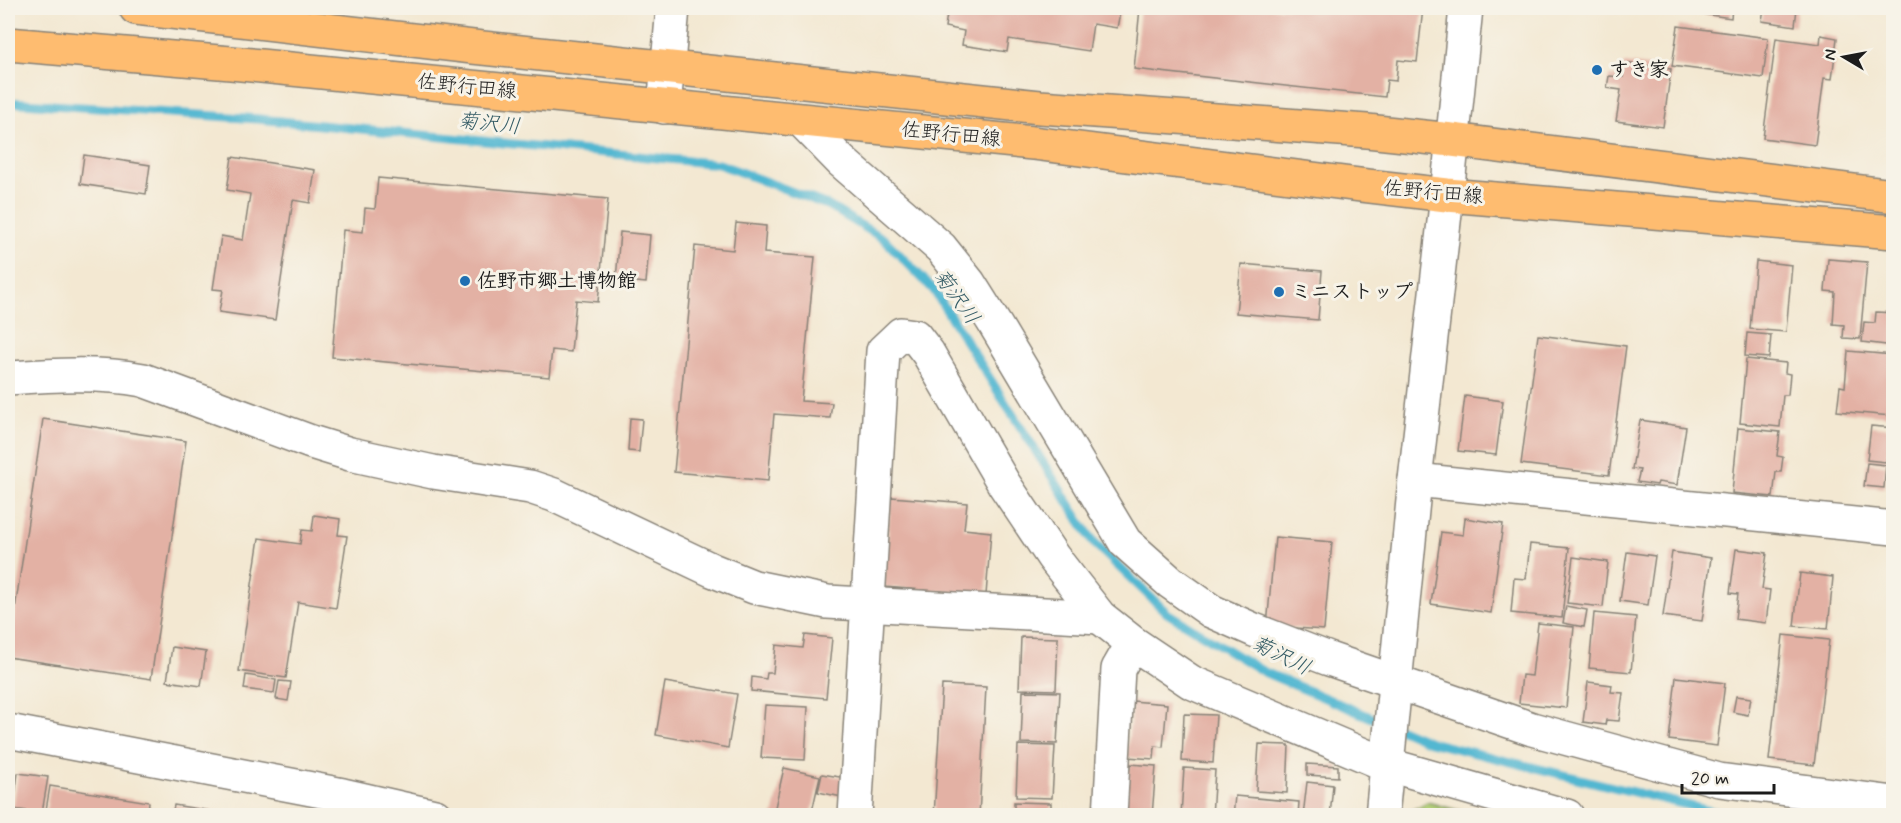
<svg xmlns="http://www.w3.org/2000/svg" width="1901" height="823" viewBox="0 0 1901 823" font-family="Mynerve,'Klee One',sans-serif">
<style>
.green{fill:#b0ce75;stroke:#667548;stroke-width:1.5}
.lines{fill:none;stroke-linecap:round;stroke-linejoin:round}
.stream{stroke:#52b7d1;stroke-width:9}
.building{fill:#e3b1a4}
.minor-casing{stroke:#888277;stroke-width:36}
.tertiary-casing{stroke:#888277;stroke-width:36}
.primary-casing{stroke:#888277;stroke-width:36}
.minor{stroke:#fff;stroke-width:33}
.tertiary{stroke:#fff;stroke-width:33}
.primary{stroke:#febc70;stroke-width:33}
.poi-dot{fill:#1f6fb2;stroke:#f7f3e8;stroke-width:2}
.labels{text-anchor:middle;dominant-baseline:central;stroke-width:6;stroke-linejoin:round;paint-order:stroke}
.poi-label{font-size:20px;font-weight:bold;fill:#1c1c1c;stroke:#f7f3e8;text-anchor:start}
.street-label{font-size:20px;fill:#1c1c1c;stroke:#f7f3e8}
.water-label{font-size:21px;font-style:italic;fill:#325a64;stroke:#f7f3e8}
</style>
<rect width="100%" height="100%" fill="#f7f3e8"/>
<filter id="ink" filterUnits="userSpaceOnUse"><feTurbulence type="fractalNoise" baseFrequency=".0167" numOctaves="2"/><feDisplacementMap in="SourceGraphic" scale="12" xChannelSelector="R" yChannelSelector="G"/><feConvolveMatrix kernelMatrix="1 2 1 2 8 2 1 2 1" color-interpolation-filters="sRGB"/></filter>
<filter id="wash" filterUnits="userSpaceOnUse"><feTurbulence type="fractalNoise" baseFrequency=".008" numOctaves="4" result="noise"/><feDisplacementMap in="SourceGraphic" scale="24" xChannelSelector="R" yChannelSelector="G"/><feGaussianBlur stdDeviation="1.35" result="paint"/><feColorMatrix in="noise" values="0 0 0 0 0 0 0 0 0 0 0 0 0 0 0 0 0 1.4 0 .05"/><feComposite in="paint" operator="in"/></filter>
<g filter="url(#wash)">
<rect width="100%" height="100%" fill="#f3e8d2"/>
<path class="green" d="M1427,802L1476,815H1407V813Z"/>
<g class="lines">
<path class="stream" d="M8,102L259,119L719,164L827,205L884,239L933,289L1094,543L1167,613L1264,672L1384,723
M1397,728L1430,742L1731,816"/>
</g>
<g id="blocks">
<path class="building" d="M948,8H1121L1117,28L1093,24L1089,51L1009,39L1007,52L962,45L964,31L945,27Z
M1140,8H1423L1417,62L1398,60L1396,81L1387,80L1385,97L1134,69Z
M1704,8H1732L1731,18L1703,14Z
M1764,8H1797L1795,26L1762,21Z
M1678,26L1768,38L1763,78L1672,66Z
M1821,35L1837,38L1832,79L1824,78L1815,145L1763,138L1776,38L1820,44Z
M1892,61H1894V90L1887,89Z
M1624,63L1671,69L1663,127L1616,121L1621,90L1607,88L1609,76L1623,77Z
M84,155L150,165L146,194L80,184Z
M232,157L315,170L310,203L293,200L275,320L219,312L223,290L213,289L221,236L243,240L250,194L227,190Z
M378,178L608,199L598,302L576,300L571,352L552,350L549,377L332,357L343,230L363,232L365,208L375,209Z
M736,223L766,226L764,253L815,257L801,401L832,403L830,418L774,414L768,481L674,472L695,246L733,250Z
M620,232L650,235L646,283L616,280Z
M1828,259L1867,262L1860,339L1843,338L1844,325L1833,324L1835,292L1825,291Z
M1756,261L1792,265L1786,332L1750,329Z
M1241,264L1322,271L1318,320L1236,313Z
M1876,312L1894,313V346L1862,342L1864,322L1875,323Z
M1747,333L1771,335L1769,358L1745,356Z
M1538,335L1626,346L1609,475L1521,464Z
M1848,351L1893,355L1891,416L1837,411L1840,386L1845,387Z
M1746,359L1786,363L1785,373L1790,374L1788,395H1783L1780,427L1740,423Z
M1465,396L1503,401L1496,455L1458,451Z
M630,418L642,419L639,452L628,451Z
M43,419L186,441L151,679L8,657Z
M1640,420L1686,427L1677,485L1658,482L1657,485L1637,482L1640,470L1632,469Z
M1871,426L1894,428V451L1888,450L1886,462L1867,460Z
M1738,428L1780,432L1777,456L1783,457L1781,472H1776L1773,497L1732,493Z
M1867,463L1886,465L1884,488L1864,486Z
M891,497L967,503L964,529L991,532L986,595L884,587Z
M314,515L340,519L338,535L347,536L336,608L298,602L286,678L239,671L259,538L300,544L302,530L312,531Z
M1465,518L1503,524L1491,613L1431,604L1441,532L1463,535Z
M1275,537L1332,542L1324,630L1267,626Z
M1530,544L1569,548L1562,618L1511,613L1514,578L1526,579Z
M1736,549L1767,553L1762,589L1770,590L1766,623L1735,619L1738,594L1730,593Z
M1627,552L1655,556L1648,605L1620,601Z
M1672,552L1711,558L1702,621L1663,616Z
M1573,557L1608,562L1603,607L1567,603Z
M1800,573L1833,577L1828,629L1794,626Z
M1566,606L1587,610L1584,627L1563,623Z
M1594,613L1636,617L1631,672L1589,668Z
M1538,623L1574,627L1566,708L1519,703L1522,675L1532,676Z
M805,635L832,638L826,698L751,691L752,677L766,679L767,673H773L776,645L803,648Z
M1783,635L1829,640L1814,765L1769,760Z
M1021,637L1058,638L1056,690L1019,689Z
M172,647L206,652L201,686L167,681Z
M246,675L276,680L274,693L244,689Z
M1676,677L1725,683L1717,746L1669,740Z
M279,681L291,682L288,701L276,699Z
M665,682L737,694L728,748L656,735Z
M1588,682L1612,685L1611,692L1623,693L1619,721L1606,720L1605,725L1583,722Z
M942,685L986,687L979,816H934Z
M1023,691L1060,692L1057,744L1021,743Z
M1736,696L1751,698L1748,715L1733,712Z
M1132,701L1167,704L1163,747L1155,746L1154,759L1127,757Z
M765,705L808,707L805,760L761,758Z
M1184,714L1216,715L1213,763L1182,761Z
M1259,744L1289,745L1287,793L1256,791Z
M1018,745L1055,746L1052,798L1016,797Z
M1130,764L1156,766L1152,816L1125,815Z
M1307,764L1338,766V777L1307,775Z
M784,768L820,776L811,816H773Z
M1184,768L1215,770L1212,816L1181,815Z
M18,773L48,777L42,813L13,809Z
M822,774L846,778L842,797L818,792Z
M1307,782L1333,785L1330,816H1303Z
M50,786L149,802L147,816H45Z
M1235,796L1299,802L1298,816H1233Z
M1014,802L1051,803V816H1014Z
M174,805L229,814V816H172Z"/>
</g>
</g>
<g filter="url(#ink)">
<use href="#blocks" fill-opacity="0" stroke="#888277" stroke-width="1.5"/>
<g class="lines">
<defs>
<path id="minor" d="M664,107L673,8
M802,121L841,161L941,248L969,283L996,326L1125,542L1170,582L1211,611L1254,630L1329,659L1532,729L1719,780L1894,803
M1415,480L1894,528
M8,731L343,795L435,816
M855,816L883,351L901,334L915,336L928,353L1004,484L1053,557L1100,617L1133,643L1191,682L1385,764L1567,816
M1110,816L1118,669L1133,643"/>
<path id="tertiary" d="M8,378C53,375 99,372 143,380L311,442L350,454L433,472L530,487L554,495L712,570L754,587L827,602L1100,617
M1382,816L1415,480L1447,195L1466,8"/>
<path id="primary" d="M136,8L473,47L1040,107L1367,131L1452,140L1894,196
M8,44L231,63L1033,143L1360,185L1447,195L1894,232"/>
</defs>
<use href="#minor" class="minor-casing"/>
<use href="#tertiary" class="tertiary-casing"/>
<use href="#primary" class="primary-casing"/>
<use href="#minor" class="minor"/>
<use href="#tertiary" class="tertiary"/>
<use href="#primary" class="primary"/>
</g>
</g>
<g class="poi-dot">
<circle cx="1597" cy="70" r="6"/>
<circle cx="465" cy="281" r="6"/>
<circle cx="1279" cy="292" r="6"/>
</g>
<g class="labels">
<g class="poi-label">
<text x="1609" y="70">すき家</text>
<text x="477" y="281">佐野市郷土博物館</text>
<text x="1291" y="292">ミニストップ</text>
</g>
<g class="street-label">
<text transform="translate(467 87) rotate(6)">佐野行田線</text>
<text transform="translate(951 135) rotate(6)">佐野行田線</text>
<text transform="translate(1433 193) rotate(5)">佐野行田線</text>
</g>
<g class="water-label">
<text transform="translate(489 124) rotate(6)">菊沢川</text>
<text transform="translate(956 297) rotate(54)">菊沢川</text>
<text transform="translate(1281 656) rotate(26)">菊沢川</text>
</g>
</g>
<rect width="1901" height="823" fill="none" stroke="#f7f3e8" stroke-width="30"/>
<g transform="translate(1844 57) rotate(280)" stroke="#f7f3e8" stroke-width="4.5" paint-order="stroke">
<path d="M0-4.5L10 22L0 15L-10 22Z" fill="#1c1c1c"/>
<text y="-9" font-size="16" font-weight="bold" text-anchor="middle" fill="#1c1c1c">N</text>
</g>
<path d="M1682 784v9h92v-9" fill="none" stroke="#1c1c1c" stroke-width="3"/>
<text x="1691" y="784" font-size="18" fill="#1c1c1c" stroke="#f7f3e8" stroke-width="4.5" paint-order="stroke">20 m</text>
</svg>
